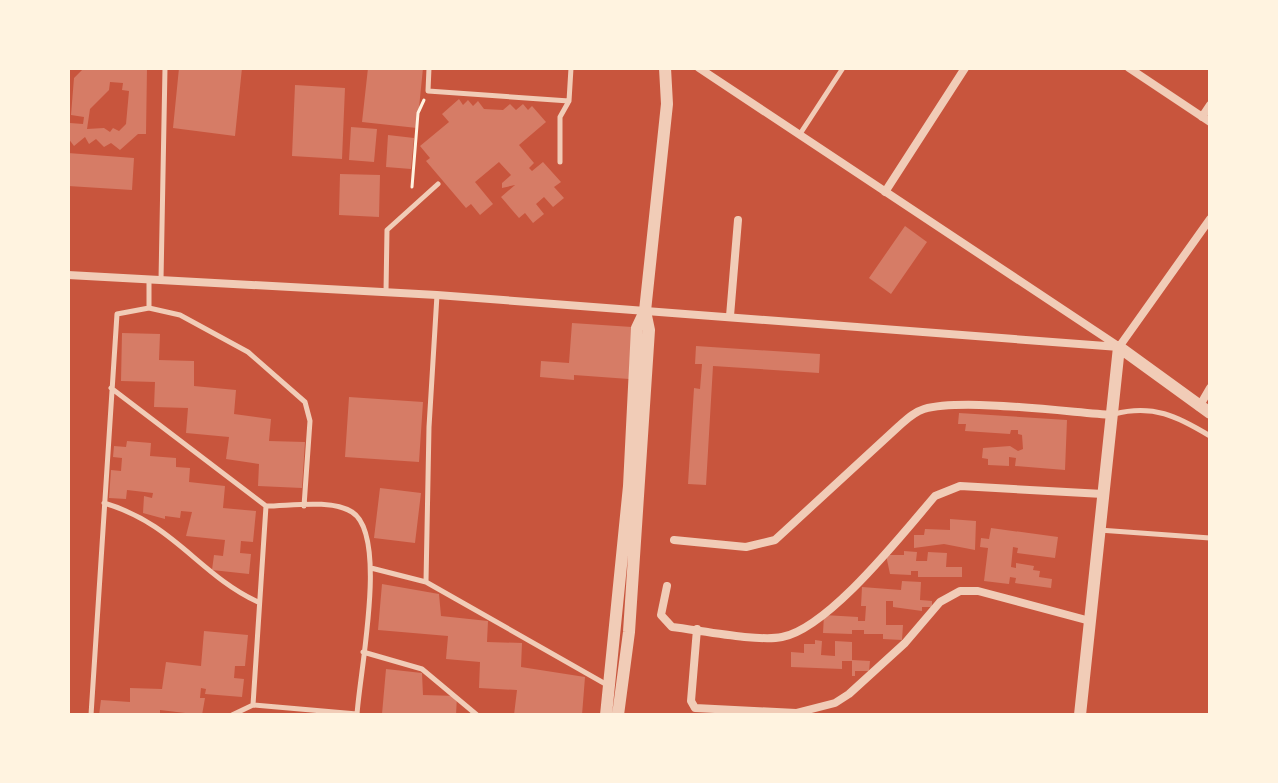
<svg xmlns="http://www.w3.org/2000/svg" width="1278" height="783" viewBox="0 0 1278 783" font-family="Manrope,sans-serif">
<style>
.building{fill:#d67c66;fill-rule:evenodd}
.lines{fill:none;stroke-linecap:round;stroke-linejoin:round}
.path{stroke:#fff3e0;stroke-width:3}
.service{stroke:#f1ccb7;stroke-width:5}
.minor{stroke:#f1ccb7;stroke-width:8}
.tertiary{stroke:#f1ccb7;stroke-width:12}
</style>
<rect width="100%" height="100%" fill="#c8553d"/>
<path class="building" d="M84,68H147L146,134H138L120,150L111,143L104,147L96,139L89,144L85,137L74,146L68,138L70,123L83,124L84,117L71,115L74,78ZM110,82L123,83L122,90L129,91L126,124L119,131L113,128L110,132L104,128L87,129L90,109L109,90Z
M179,68H242L235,136L173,128Z
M368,68H423L417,128L362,122Z
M295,85L345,88L342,159L292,156Z
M459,99L463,105L468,100L473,106L478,101L484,109L503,110L510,104L516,110L523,104L528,110L532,106L546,122L519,145L534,163L529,168L532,171L543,162L561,182L554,187L564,198L553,207L544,197L536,204L544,214L533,223L525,213L519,218L501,197L515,185L502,188V183L511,175L499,162L475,182L493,204L480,215L471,204L466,208L426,161L430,158L420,146L449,122L442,114Z
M351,127L377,129L374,162L349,160Z
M388,135L414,138L411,169L386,167Z
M68,153L134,158L132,190L68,186Z
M340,174L380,175L379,217L339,215Z
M905,226L927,242L891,294L869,278Z
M572,323L632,327L629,379L574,375V380L540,377L541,361L569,363Z
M122,333L160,334L159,360L194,361V386L236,390L234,414L271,419L269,441L305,442L302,488L258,486L259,464L226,459L229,437L186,433L188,408L154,407L155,382L121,381Z
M696,346L820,354L819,373L713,366L706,485L688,484L694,388L700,389L702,364H695Z
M349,397L423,402L419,462L345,457Z
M959,413L1067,420L1065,470L1015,466L1016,458L1009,457V466L988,465V459L982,458L983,448L1010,446L1018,451L1023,449L1022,435L1018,434V430H1011L1010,434L965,431L966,424H958Z
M127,441L151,443L150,456L176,458V467L190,468L189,482L225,486L223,508L256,511L253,542L241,541L240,553L251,554L249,574L212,570L214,555L223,556L225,540L186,536L192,512L181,511L180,518L165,516V519L143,513L144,496L152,498L153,493L127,490L126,499L109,498L111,470L121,471L122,458L113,457L114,446L126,447Z
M380,488L421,493L415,543L374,538Z
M950,519L976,521L975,550L944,544L914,548V535H924L925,529L950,530Z
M991,528L1058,537L1055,558L1017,553L1018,548L1013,547L1011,567L1016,568V563L1034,566L1033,570L1040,571L1039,577L1052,579L1051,588L1015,583L1016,578L1010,577L1009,584L984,581L988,548L980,547L981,538L989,539Z
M904,551L917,552L916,561H927L928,552L947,553L946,567H962V577H918V571H911V575L890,574L886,555H904Z
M902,581L921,582L920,600L932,601V607H922V611L893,607V601H886V625H903L902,640L883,639V634H864V630H852V634L823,633L824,615L858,617V621H865L866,606H861L862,587L901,590Z
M382,584L439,594L441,616L488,621L487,642L522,643L521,667L585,677L582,715H514L517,690L479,688L480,662L446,659L448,636L378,630Z
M204,631L248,635L245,666H235L234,678L244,679L242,697L205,694L206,689L201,688L200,698H205L202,715L160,710V715H99L101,700L130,702V688L162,689L166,662L201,666Z
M815,640L822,641L821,655L835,656V641L852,642V661H842V669L791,667V652L804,653V644H815Z
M852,660L870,661L869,671H855V676H852Z
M386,669L422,673L423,695L457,696L456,715L382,714Z"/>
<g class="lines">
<path class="path" d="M412,187L418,113L424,100"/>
<path class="service" d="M429,68L428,91L569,101
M800,134L843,68
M560,162V117L569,101L571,68
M161,280L165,68
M149,281V308L180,315L248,352L305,402L310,421L304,506
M386,292L387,230L438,184
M111,388L266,506
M1114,414C1153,404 1177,416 1210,436
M104,503C175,524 198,574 258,602
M1099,530L1210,538
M371,568L426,582L429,427L437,295
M426,582L609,686
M363,652L422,669L477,715
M357,714L253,705L266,506C290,506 331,499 352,512C389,535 359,675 357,715
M91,715L117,314L149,308
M232,715L253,705"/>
<path class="minor" d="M699,68L1118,346
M1129,68L1210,122
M1202,117L1210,105
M885,192L965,68
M68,275L437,295L1119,347L1210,219
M730,316L738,220
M1199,407L1210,388
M674,540L746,547L775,540L899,426C907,419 914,412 924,409C963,398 1067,412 1112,415
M667,586L661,615L672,627C699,630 758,642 782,637C829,628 903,533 935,496L960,486L1103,494
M697,629L691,701L695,708L796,713L835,703L849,694L905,643L940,602L960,591H978L1090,621"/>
<path class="tertiary" d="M1119,347L1210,413
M606,715L629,486L637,328L645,311
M618,715L629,632L649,330L645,311L667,104L665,68
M1080,715L1119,347"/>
</g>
<rect width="1278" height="783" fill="none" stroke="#fff3e0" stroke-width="140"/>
</svg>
